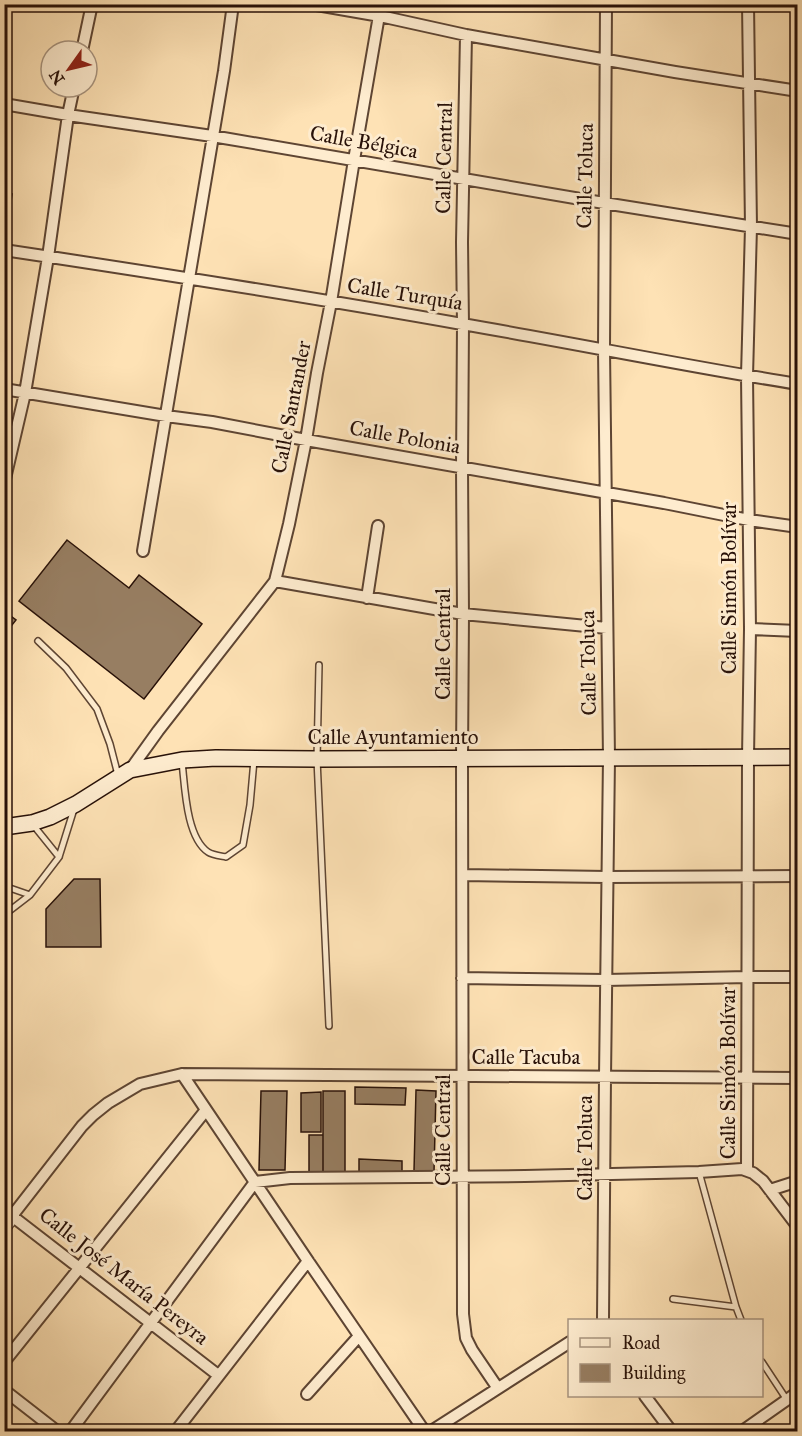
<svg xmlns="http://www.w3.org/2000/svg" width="802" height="1436" viewBox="0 0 802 1436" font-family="'IM FELL Great Primer',serif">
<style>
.building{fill:#977e62;stroke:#281108;stroke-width:1.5}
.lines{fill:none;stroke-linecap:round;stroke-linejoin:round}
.service-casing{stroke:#5e4533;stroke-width:8}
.minor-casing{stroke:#5e4533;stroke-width:14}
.tertiary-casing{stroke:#5e4533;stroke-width:16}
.secondary-casing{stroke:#281108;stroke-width:18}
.service{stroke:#feeccf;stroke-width:5}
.minor{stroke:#feeccf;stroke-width:10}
.tertiary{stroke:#feeccf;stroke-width:14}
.secondary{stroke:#feeccf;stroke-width:15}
.labels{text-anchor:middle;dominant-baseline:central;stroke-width:6;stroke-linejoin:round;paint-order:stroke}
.street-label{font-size:21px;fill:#281108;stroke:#feeccf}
</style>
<rect width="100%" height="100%" fill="#fee2b5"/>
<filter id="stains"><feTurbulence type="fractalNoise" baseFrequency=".00333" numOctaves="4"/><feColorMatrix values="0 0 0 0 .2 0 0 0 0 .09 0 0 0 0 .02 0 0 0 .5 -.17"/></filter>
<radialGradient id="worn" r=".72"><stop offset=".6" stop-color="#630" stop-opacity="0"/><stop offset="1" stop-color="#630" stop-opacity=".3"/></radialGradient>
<path class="building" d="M4,193L12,194L9,216L4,215Z
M67,540L129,588L139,575L202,624L144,699L19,601Z
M4,611L16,620L4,635Z
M74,879H100L101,947H46V909Z
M355,1087L406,1088L405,1105L355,1104Z
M416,1090L436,1091L434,1172L414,1171Z
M261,1091H287L285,1170H259Z
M323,1091H345V1172H323Z
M321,1092V1132H301V1093Z
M309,1135H323V1172H309Z
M359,1159L402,1161V1173L359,1172Z"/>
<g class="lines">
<defs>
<path id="service" d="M38,641L66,668L97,709L110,744L118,775
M319,665L317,759L329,1026
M182,762C185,787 186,837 208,852C212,855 221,856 226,857L243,845L250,805L254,760
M34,826L59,857
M4,886L30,895
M4,915L30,895L59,857L74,809
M699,1172L736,1307L741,1320
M673,1299L736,1307
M762,1362L787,1400"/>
<path id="minor" d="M311,4L380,16L466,35L675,72L798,91
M466,35L462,242L463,324L462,467L463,614L462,758L463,1314L466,1338L472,1350L497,1387
M82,51L92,4
M4,104L68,115L212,136L604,203L798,234
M4,250C157,273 310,297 462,324C574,343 685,366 798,384
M4,389L166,416L212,422L306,440L664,503L749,520L798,527
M4,483L25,393L48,257L68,115L74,87
M143,551L224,71L233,4
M275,581L463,614L607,628
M367,598L378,526
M750,629L798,631
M130,770L158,731L275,581L289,524L306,440L317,373L331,302L354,160L381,4
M463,875L607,877L798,876
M462,978L606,980L748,977H798
M182,1074L308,1261L425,1432
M747,1170L748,757L750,629L747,376L751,227L748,4
M770,1190L798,1181
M603,1320L605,1077L609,758L604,350L606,4
M4,1362L206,1110
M218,1375L12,1216L82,1126L93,1115L108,1103L140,1084L182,1074L798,1078
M4,1390L58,1432
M307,1394L359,1336
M645,1396L672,1432
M70,1432L255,1182L290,1178L525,1176L699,1172L742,1169L753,1173L763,1181L798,1227
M175,1432L308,1261
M430,1432L570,1342
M741,1432L798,1392"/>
<path id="tertiary" d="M4,1210L12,1216L4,1227"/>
<path id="secondary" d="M4,827L32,823L50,817L76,804L130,770L182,760L216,758L317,759L798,757"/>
</defs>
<use href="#service" class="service-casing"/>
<use href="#minor" class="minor-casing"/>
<use href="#tertiary" class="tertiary-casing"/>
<use href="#secondary" class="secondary-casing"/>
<use href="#service" class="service"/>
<use href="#minor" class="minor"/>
<use href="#tertiary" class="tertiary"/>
<use href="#secondary" class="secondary"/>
</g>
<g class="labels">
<g class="street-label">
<text transform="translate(364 142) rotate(10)">Calle Bélgica</text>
<text transform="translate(444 158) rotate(-89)">Calle Central</text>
<text transform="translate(585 176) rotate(-89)">Calle Toluca</text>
<text transform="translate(405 294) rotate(9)">Calle Turquía</text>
<text transform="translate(291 407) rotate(-79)">Calle Santander</text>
<text transform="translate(405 437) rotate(10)">Calle Polonia</text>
<text transform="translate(729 588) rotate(-90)">Calle Simón Bolívar</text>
<text transform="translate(443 644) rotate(-90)">Calle Central</text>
<text transform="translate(588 663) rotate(-91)">Calle Toluca</text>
<text x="393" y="737">Calle Ayuntamiento</text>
<text x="526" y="1057">Calle Tacuba</text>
<text transform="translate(728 1073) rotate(-90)">Calle Simón Bolívar</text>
<text transform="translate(443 1130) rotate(-90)">Calle Central</text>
<text transform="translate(585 1148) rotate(-90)">Calle Toluca</text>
<text transform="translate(124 1276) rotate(38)">Calle José María Pereyra</text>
</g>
</g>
<rect width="802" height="1436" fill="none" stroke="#fee2b5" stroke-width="24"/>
<rect x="6" y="6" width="790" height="1424" fill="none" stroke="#281108" stroke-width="3"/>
<rect x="12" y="12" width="778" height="1412" fill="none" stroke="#281108" stroke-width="1.5"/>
<rect x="568" y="1319" width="195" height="78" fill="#feeccf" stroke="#a8947f" stroke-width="1.5"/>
<rect x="580" y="1338" width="30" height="9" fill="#feeccf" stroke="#a8947f" stroke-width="1.5"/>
<text x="622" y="1349" font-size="18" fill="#281108">Road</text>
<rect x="580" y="1364" width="30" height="18" fill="#977e62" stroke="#a8947f" stroke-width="1.5"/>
<text x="622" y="1379" font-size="18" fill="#281108">Building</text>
<g transform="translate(69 69) rotate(236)"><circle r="28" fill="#feeccf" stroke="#a8947f" stroke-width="1.5"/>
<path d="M0-4.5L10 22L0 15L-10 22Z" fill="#8f2418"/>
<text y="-9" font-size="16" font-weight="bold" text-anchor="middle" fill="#281108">N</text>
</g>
<rect width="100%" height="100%" filter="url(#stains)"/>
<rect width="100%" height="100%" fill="url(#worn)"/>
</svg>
